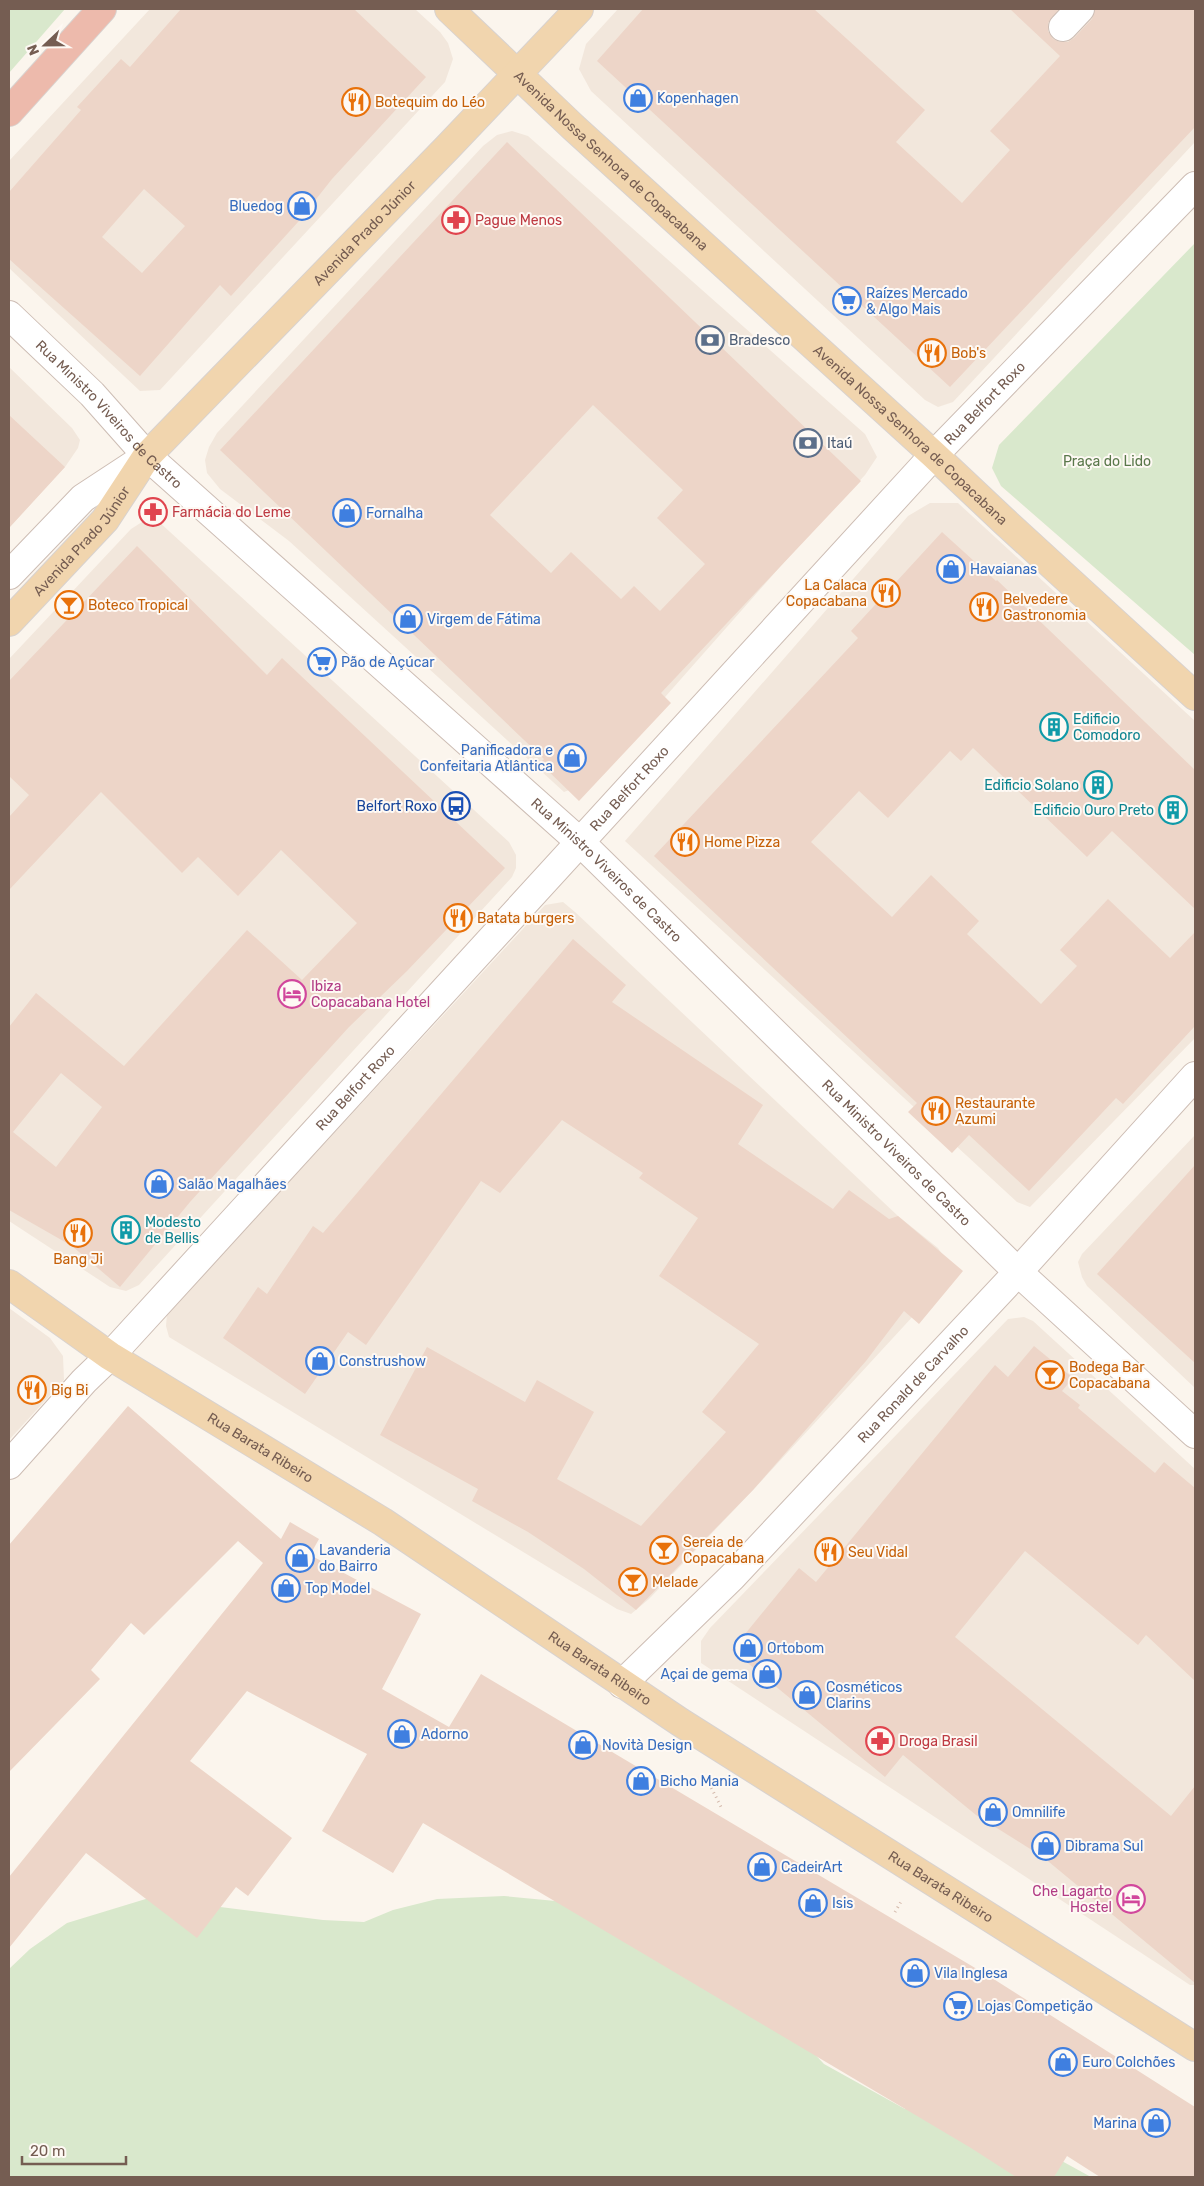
<svg xmlns="http://www.w3.org/2000/svg" width="1204" height="2186" viewBox="0 0 1204 2186" font-family="Rubik,sans-serif">
<style>
.residential{fill:#f2e7dc}
.green{fill:#d9e8cc}
.building{fill:#edd5c8;fill-rule:evenodd}
.lines{fill:none;stroke-linecap:round;stroke-linejoin:round}
.minor-casing{stroke:#cdbdb4;stroke-width:30}
.major-casing{stroke:#d8d2cf;stroke-width:30}
.highway-casing{stroke:#d8d2cf;stroke-width:30}
.path{stroke:#d3b8aa;stroke-width:3;stroke-dasharray:1 4;stroke-linecap:butt}
.minor{stroke:#fff;stroke-width:28}
.major{stroke:#f1d5ae;stroke-width:28}
.highway{stroke:#edbaac;stroke-width:28}
.labels{text-anchor:middle;dominant-baseline:central;stroke-width:4;stroke-linejoin:round;paint-order:stroke}
.shop-label{font-size:14px;fill:#366cbe;stroke:#fef9f4;text-anchor:start}
.food-label{font-size:14px;fill:#c56008;stroke:#fef9f4;text-anchor:start}
.street-label{font-size:14px;fill:#755d52;stroke:#fef9f4}
.health-label{font-size:14px;fill:#be3a42;stroke:#fef9f4;text-anchor:start}
.service-label{font-size:14px;fill:#4e5e75;stroke:#fef9f4;text-anchor:start}
.park-label{font-size:14px;fill:#5a784b;stroke:#fef9f4}
.culture-label{font-size:14px;fill:#0d838f;stroke:#fef9f4;text-anchor:start}
.transit-label{font-size:14px;fill:#164399;stroke:#fef9f4;text-anchor:end}
.hotel-label{font-size:14px;fill:#b23c85;stroke:#fef9f4;text-anchor:start}
</style>
<rect width="100%" height="100%" fill="#fbf5ed"/>
<path class="residential" d="M150,9H415L440,32L448,43L453,59L445,82L160,390L140,391L9,268V161Z
M618,9H1195V142L953,402L938,407L925,400L591,91L579,69L586,44Z
M512,131L528,136L865,434L877,457L865,475L794,551L590,782L564,792L289,541L220,489L207,473L205,460L209,447L217,433L483,146L497,135Z
M9,367L72,428L80,440L78,448L65,467L9,528Z
M930,503H958L1195,721V1038L1030,1207L1017,1202L625,841L908,516Z
M158,521L509,842L516,855V868L512,877L139,1285L126,1291L110,1287L9,1221V659L131,529L142,522Z
M563,902L575,912L898,1216L938,1248L948,1263L950,1276L754,1489L649,1599L631,1614L617,1609L169,1337L166,1326L167,1314L545,905Z
M1195,1135V1388L1087,1286L1082,1277L1078,1262L1082,1254Z
M9,1308L50,1338L63,1356L64,1380L9,1440Z
M1024,1317L1033,1321L1195,1469V1985H1190L701,1663V1641L710,1628L1008,1319Z"/>
<path class="green" d="M9,9H65L9,73Z
M1195,243V655L1001,486L992,468L999,445Z
M504,1896L566,1902L809,2048L824,2064L905,2109L915,2094L1033,2177H9V1969L30,1949L67,1923L149,1898L323,1920L364,1922L393,1910L437,1899Z
M1060,2160L1091,2177H1049Z"/>
<path class="building" d="M181,9H354L426,77L332,179L298,222L231,296L220,285L140,376L9,259V192L81,110L77,107L121,59L130,67ZM144,189L185,226L142,273L102,237Z
M643,9H814L925,110L896,142L962,203L1010,150L990,131L1060,56L1010,9H1059L1048,23V31L1053,39L1060,42H1068L1074,38L1092,19L1095,9H1195V127L950,387L597,61Z
M507,142L861,481L661,693L671,703L579,801L540,763L544,759L220,450ZM593,405L683,490L657,518L705,564L660,611L634,586L621,599L571,552L551,573L490,515Z
M9,415L65,467L9,528Z
M942,532L996,581L997,580L1195,770V909L1112,831L1087,857L973,748L961,761L950,751L888,818L859,791L811,842L892,917L931,875L979,921L967,934L1041,1004L1077,966L1060,950L1108,899L1170,958L1195,932V1026L1123,1104L1116,1098L1029,1191L969,1135L952,1153L908,1112L917,1103L654,856L858,638L851,631Z
M137,546L267,675L282,658L505,868L407,971L349,1027L190,1202L120,1287L72,1246L9,1210V1027L36,993L124,1066L247,930L302,980L357,923L281,850L238,896L198,857L182,873L101,792L9,890V817L29,795L9,776V681ZM61,1073L102,1107L56,1167L13,1132Z
M573,939L626,985L612,1002L763,1105L738,1144L833,1209L849,1190L889,1219L898,1216L963,1271L919,1324L904,1311L866,1361L753,1490L636,1610L584,1569L528,1532L472,1501L478,1489L380,1435L427,1347L525,1402L537,1380L594,1412L557,1479L641,1526L726,1432L702,1412L759,1344L659,1276L698,1218L639,1178L643,1173L562,1120L500,1193L481,1181L366,1345L348,1332L305,1394L223,1338L258,1287L267,1294L313,1226L323,1233Z
M1195,1165V1363L1097,1274Z
M1034,1346L1073,1378L1062,1391L1080,1405L1078,1408L1155,1473L1164,1462L1195,1488V1681L1146,1635L1138,1645L1025,1551L955,1637L1171,1816L1195,1786V1983L1043,1857L976,1815L903,1755L885,1777L732,1650L799,1568L816,1582L995,1365L1008,1377Z
M128,1406L281,1539L290,1522L319,1539L310,1555L421,1614L382,1689L449,1727L481,1674L992,1978L1195,2107V2177H1100L1067,2156L1054,2177H1016L971,2148L423,1823L393,1873L322,1831L367,1754L247,1691L190,1761L292,1838L248,1896L236,1887L197,1938L86,1853L9,1948V1877L263,1563L238,1541L144,1635L131,1623L91,1670L100,1679L9,1772V1545Z"/>
<g class="lines">
<defs>
<g id="minor">
<path d="M1063,27L1080,9"/>
<path id="s1" d="M9,315L92,394L147,456L580,842L1018,1272L1195,1434"/>
<path d="M9,575L83,498L147,456"/>
<path id="s2" d="M9,1465L84,1381L110,1356L934,455L1195,186"/>
<path id="s3" d="M622,1684L732,1577L1018,1272L1195,1076"/>
</g>
<g id="major">
<path id="s4" d="M449,9L573,127L934,455L1004,521L1195,696"/>
<path id="s5" d="M9,622L105,520L147,456L447,148L579,9"/>
<path id="s6" d="M9,1284L110,1356L383,1522L680,1722L1195,2047"/>
</g>
<path id="highway" d="M9,112L102,9"/>
</defs>
<use href="#minor" class="minor-casing"/>
<use href="#major" class="major-casing"/>
<use href="#highway" class="highway-casing"/>
<path class="path" d="M710,1778L711,1787L721,1807
M895,1912L902,1900"/>
<use href="#minor" class="minor"/>
<use href="#major" class="major"/>
<use href="#highway" class="highway"/>
</g>
<defs>
<symbol id="shop-ring" viewBox="-11 -11 22 22"><circle r="9.5" fill="#fef9f4" stroke="#3f7fe0" stroke-width="1.5"/><path d="M-5-2.5h2.3a2.7 3.5 0 0 1 5.4 0H5L5.5 6h-11ZM-1.5-2.5h3a1.5 2.3 0 0 0-3 0Z" fill="#3f7fe0"/></symbol>
<symbol id="restaurant-ring" viewBox="-11 -11 22 22"><circle r="9.5" fill="#fef9f4" stroke="#e8710a" stroke-width="1.5"/><path d="M-5-6h1v4h1v-4h1v4h1v-4h1v5L-1.5 .5V6h-2V.5L-5-1ZM5-6V6H3V1.5H1.5Q1.5-4 5-6Z" fill="#e8710a"/></symbol>
<symbol id="pharmacy-ring" viewBox="-11 -11 22 22"><circle r="9.5" fill="#fef9f4" stroke="#e0444e" stroke-width="1.5"/><path d="M-2-6h4v4h4v4h-4v4h-4v-4h-4v-4h4Z" fill="#e0444e"/></symbol>
<symbol id="supermarket-ring" viewBox="-11 -11 22 22"><circle r="9.5" fill="#fef9f4" stroke="#3f7fe0" stroke-width="1.5"/><path d="M-6-5.5h2.5l.6 2H6L4.5 2H-2.5L-4.4-4H-6ZM-1.5 3.2a1.3 1.3 0 1 0 .1 0ZM3 3.2a1.3 1.3 0 1 0 .1 0Z" fill="#3f7fe0"/></symbol>
<symbol id="bank-ring" viewBox="-11 -11 22 22"><circle r="9.5" fill="#fef9f4" stroke="#5c6f8a" stroke-width="1.5"/><path d="M-6-4H6V4H-6ZM0-2.3a2.3 2.3 0 1 0 0 4.6a2.3 2.3 0 1 0 0-4.6Z" fill="#5c6f8a"/></symbol>
<symbol id="bar-ring" viewBox="-11 -11 22 22"><circle r="9.5" fill="#fef9f4" stroke="#e8710a" stroke-width="1.5"/><path d="M-6-5H6L.8 .8V4.5H3.5V6h-7V4.5H-.8V.8Z" fill="#e8710a"/></symbol>
<symbol id="building-ring" viewBox="-11 -11 22 22"><circle r="9.5" fill="#fef9f4" stroke="#0f9aa8" stroke-width="1.5"/><path d="M-4-6H4V6H1V3H-1V6H-4ZM-2.5-4.3h1.7v1.8h-1.7ZM.8-4.3h1.7v1.8H.8ZM-2.5-1h1.7V.8h-1.7ZM.8-1h1.7V.8H.8Z" fill="#0f9aa8"/></symbol>
<symbol id="bus-ring" viewBox="-11 -11 22 22"><circle r="9.5" fill="#fef9f4" stroke="#1a4fb4" stroke-width="1.5"/><path d="M-5-6H5V4H4V6H2V4H-2V6H-4V4H-5ZM-3.5-4V0h7V-4ZM-3.5 1.2v1.5H-2V1.2ZM2 1.2v1.5H3.5V1.2Z" fill="#1a4fb4"/></symbol>
<symbol id="hotel-ring" viewBox="-11 -11 22 22"><circle r="9.5" fill="#fef9f4" stroke="#d1479c" stroke-width="1.5"/><path d="M-6-4.5h1.5V1H6V5H4.5V3h-9V5H-6ZM-4 0a1.8 1.8 0 1 1 3.6 0ZM.5 0V-2.5h3Q6-2.5 6 0Z" fill="#d1479c"/></symbol>
</defs>
<g fill-rule="evenodd">
<use href="#shop-ring" x="622" y="82" width="32" height="32"/>
<use href="#restaurant-ring" x="340" y="86" width="32" height="32"/>
<use href="#shop-ring" x="286" y="190" width="32" height="32"/>
<use href="#pharmacy-ring" x="440" y="204" width="32" height="32"/>
<use href="#supermarket-ring" x="831" y="285" width="32" height="32"/>
<use href="#bank-ring" x="694" y="324" width="32" height="32"/>
<use href="#restaurant-ring" x="916" y="337" width="32" height="32"/>
<use href="#bank-ring" x="792" y="427" width="32" height="32"/>
<use href="#pharmacy-ring" x="137" y="496" width="32" height="32"/>
<use href="#shop-ring" x="331" y="497" width="32" height="32"/>
<use href="#shop-ring" x="935" y="553" width="32" height="32"/>
<use href="#restaurant-ring" x="870" y="577" width="32" height="32"/>
<use href="#bar-ring" x="53" y="589" width="32" height="32"/>
<use href="#restaurant-ring" x="968" y="591" width="32" height="32"/>
<use href="#shop-ring" x="392" y="603" width="32" height="32"/>
<use href="#supermarket-ring" x="306" y="646" width="32" height="32"/>
<use href="#building-ring" x="1038" y="711" width="32" height="32"/>
<use href="#shop-ring" x="556" y="742" width="32" height="32"/>
<use href="#building-ring" x="1082" y="769" width="32" height="32"/>
<use href="#bus-ring" x="440" y="790" width="32" height="32"/>
<use href="#building-ring" x="1157" y="794" width="32" height="32"/>
<use href="#restaurant-ring" x="669" y="826" width="32" height="32"/>
<use href="#restaurant-ring" x="442" y="902" width="32" height="32"/>
<use href="#hotel-ring" x="276" y="978" width="32" height="32"/>
<use href="#restaurant-ring" x="920" y="1095" width="32" height="32"/>
<use href="#shop-ring" x="143" y="1168" width="32" height="32"/>
<use href="#building-ring" x="110" y="1214" width="32" height="32"/>
<use href="#restaurant-ring" x="62" y="1217" width="32" height="32"/>
<use href="#shop-ring" x="304" y="1345" width="32" height="32"/>
<use href="#bar-ring" x="1034" y="1359" width="32" height="32"/>
<use href="#restaurant-ring" x="16" y="1374" width="32" height="32"/>
<use href="#bar-ring" x="648" y="1534" width="32" height="32"/>
<use href="#restaurant-ring" x="813" y="1536" width="32" height="32"/>
<use href="#shop-ring" x="284" y="1542" width="32" height="32"/>
<use href="#bar-ring" x="617" y="1566" width="32" height="32"/>
<use href="#shop-ring" x="270" y="1572" width="32" height="32"/>
<use href="#shop-ring" x="732" y="1632" width="32" height="32"/>
<use href="#shop-ring" x="751" y="1658" width="32" height="32"/>
<use href="#shop-ring" x="791" y="1679" width="32" height="32"/>
<use href="#shop-ring" x="386" y="1718" width="32" height="32"/>
<use href="#pharmacy-ring" x="864" y="1725" width="32" height="32"/>
<use href="#shop-ring" x="567" y="1729" width="32" height="32"/>
<use href="#shop-ring" x="625" y="1765" width="32" height="32"/>
<use href="#shop-ring" x="977" y="1796" width="32" height="32"/>
<use href="#shop-ring" x="1030" y="1830" width="32" height="32"/>
<use href="#shop-ring" x="746" y="1851" width="32" height="32"/>
<use href="#hotel-ring" x="1115" y="1883" width="32" height="32"/>
<use href="#shop-ring" x="797" y="1887" width="32" height="32"/>
<use href="#shop-ring" x="899" y="1957" width="32" height="32"/>
<use href="#supermarket-ring" x="942" y="1990" width="32" height="32"/>
<use href="#shop-ring" x="1047" y="2046" width="32" height="32"/>
<use href="#shop-ring" x="1140" y="2107" width="32" height="32"/>
</g>
<g class="labels">
<g class="shop-label">
<text x="657" y="98">Kopenhagen</text>
<text x="283" y="206" text-anchor="end">Bluedog</text>
<text x="866" y="293">Raízes Mercado<tspan x="866" dy="16">&amp; Algo Mais</tspan></text>
<text x="366" y="513">Fornalha</text>
<text x="970" y="569">Havaianas</text>
<text x="427" y="619">Virgem de Fátima</text>
<text x="341" y="662">Pão de Açúcar</text>
<text x="553" y="750" text-anchor="end">Panificadora e<tspan x="553" dy="16">Confeitaria Atlântica</tspan></text>
<text x="178" y="1184">Salão Magalhães</text>
<text x="339" y="1361">Construshow</text>
<text x="319" y="1550">Lavanderia<tspan x="319" dy="16">do Bairro</tspan></text>
<text x="305" y="1588">Top Model</text>
<text x="767" y="1648">Ortobom</text>
<text x="748" y="1674" text-anchor="end">Açai de gema</text>
<text x="826" y="1687">Cosméticos<tspan x="826" dy="16">Clarins</tspan></text>
<text x="421" y="1734">Adorno</text>
<text x="602" y="1745">Novità Design</text>
<text x="660" y="1781">Bicho Mania</text>
<text x="1012" y="1812">Omnilife</text>
<text x="1065" y="1846">Dibrama Sul</text>
<text x="781" y="1867">CadeirArt</text>
<text x="832" y="1903">Isis</text>
<text x="934" y="1973">Vila Inglesa</text>
<text x="977" y="2006">Lojas Competição</text>
<text x="1082" y="2062">Euro Colchões</text>
<text x="1137" y="2123" text-anchor="end">Marina</text>
</g>
<g class="food-label">
<text x="375" y="102">Botequim do Léo</text>
<text x="951" y="353">Bob's</text>
<text x="867" y="585" text-anchor="end">La Calaca<tspan x="867" dy="16">Copacabana</tspan></text>
<text x="1003" y="599">Belvedere<tspan x="1003" dy="16">Gastronomia</tspan></text>
<text x="88" y="605">Boteco Tropical</text>
<text x="704" y="842">Home Pizza</text>
<text x="477" y="918">Batata burgers</text>
<text x="955" y="1103">Restaurante<tspan x="955" dy="16">Azumi</tspan></text>
<text x="78" y="1259" text-anchor="middle">Bang Ji</text>
<text x="1069" y="1367">Bodega Bar<tspan x="1069" dy="16">Copacabana</tspan></text>
<text x="51" y="1390">Big Bi</text>
<text x="683" y="1542">Sereia de<tspan x="683" dy="16">Copacabana</tspan></text>
<text x="848" y="1552">Seu Vidal</text>
<text x="652" y="1582">Melade</text>
</g>
<g class="street-label">
<text stroke="none"><textPath href="#s4" startOffset="222">Avenida Nossa Senhora de Copacabana</textPath></text>
<text stroke="none"><textPath href="#s5" startOffset="528">Avenida Prado Júnior</textPath></text>
<text stroke="none"><textPath href="#s2" startOffset="1442">Rua Belfort Roxo</textPath></text>
<text stroke="none"><textPath href="#s1" startOffset="141">Rua Ministro Viveiros de Castro</textPath></text>
<text stroke="none"><textPath href="#s4" startOffset="628">Avenida Nossa Senhora de Copacabana</textPath></text>
<text stroke="none"><textPath href="#s5" startOffset="109">Avenida Prado Júnior</textPath></text>
<text stroke="none"><textPath href="#s2" startOffset="918">Rua Belfort Roxo</textPath></text>
<text stroke="none"><textPath href="#s1" startOffset="816">Rua Ministro Viveiros de Castro</textPath></text>
<text stroke="none"><textPath href="#s2" startOffset="512">Rua Belfort Roxo</textPath></text>
<text stroke="none"><textPath href="#s1" startOffset="1221">Rua Ministro Viveiros de Castro</textPath></text>
<text stroke="none"><textPath href="#s3" startOffset="418">Rua Ronald de Carvalho</textPath></text>
<text stroke="none"><textPath href="#s6" startOffset="300">Rua Barata Ribeiro</textPath></text>
<text stroke="none"><textPath href="#s6" startOffset="705">Rua Barata Ribeiro</textPath></text>
<text stroke="none"><textPath href="#s6" startOffset="1110">Rua Barata Ribeiro</textPath></text>
</g>
<g class="health-label">
<text x="475" y="220">Pague Menos</text>
<text x="172" y="512">Farmácia do Leme</text>
<text x="899" y="1741">Droga Brasil</text>
</g>
<g class="service-label">
<text x="729" y="340">Bradesco</text>
<text x="827" y="443">Itaú</text>
</g>
<g class="park-label">
<text x="1107" y="461">Praça do Lido</text>
</g>
<g class="culture-label">
<text x="1073" y="719">Edificio<tspan x="1073" dy="16">Comodoro</tspan></text>
<text x="1079" y="785" text-anchor="end">Edificio Solano</text>
<text x="1154" y="810" text-anchor="end">Edificio Ouro Preto</text>
<text x="145" y="1222">Modesto<tspan x="145" dy="16">de Bellis</tspan></text>
</g>
<g class="transit-label">
<text x="437" y="806">Belfort Roxo</text>
</g>
<g class="hotel-label">
<text x="311" y="986">Ibiza<tspan x="311" dy="16">Copacabana Hotel</tspan></text>
<text x="1112" y="1891" text-anchor="end">Che Lagarto<tspan x="1112" dy="16">Hostel</tspan></text>
</g>
</g>
<rect width="1204" height="2186" fill="none" stroke="#755d52" stroke-width="20"/>
<g transform="translate(45 45) rotate(248)" stroke="#fef9f4" stroke-width="4" paint-order="stroke">
<path d="M0-4L9 19L0 12L-9 19Z" fill="#755d52"/>
<text y="-8" font-size="14" font-weight="bold" text-anchor="middle" fill="#755d52">N</text>
</g>
<path d="M22 2156v8h104v-8" fill="none" stroke="#755d52" stroke-width="2.5"/>
<text x="30" y="2156" font-size="15" fill="#755d52" stroke="#fef9f4" stroke-width="4" paint-order="stroke">20 m</text>
</svg>
